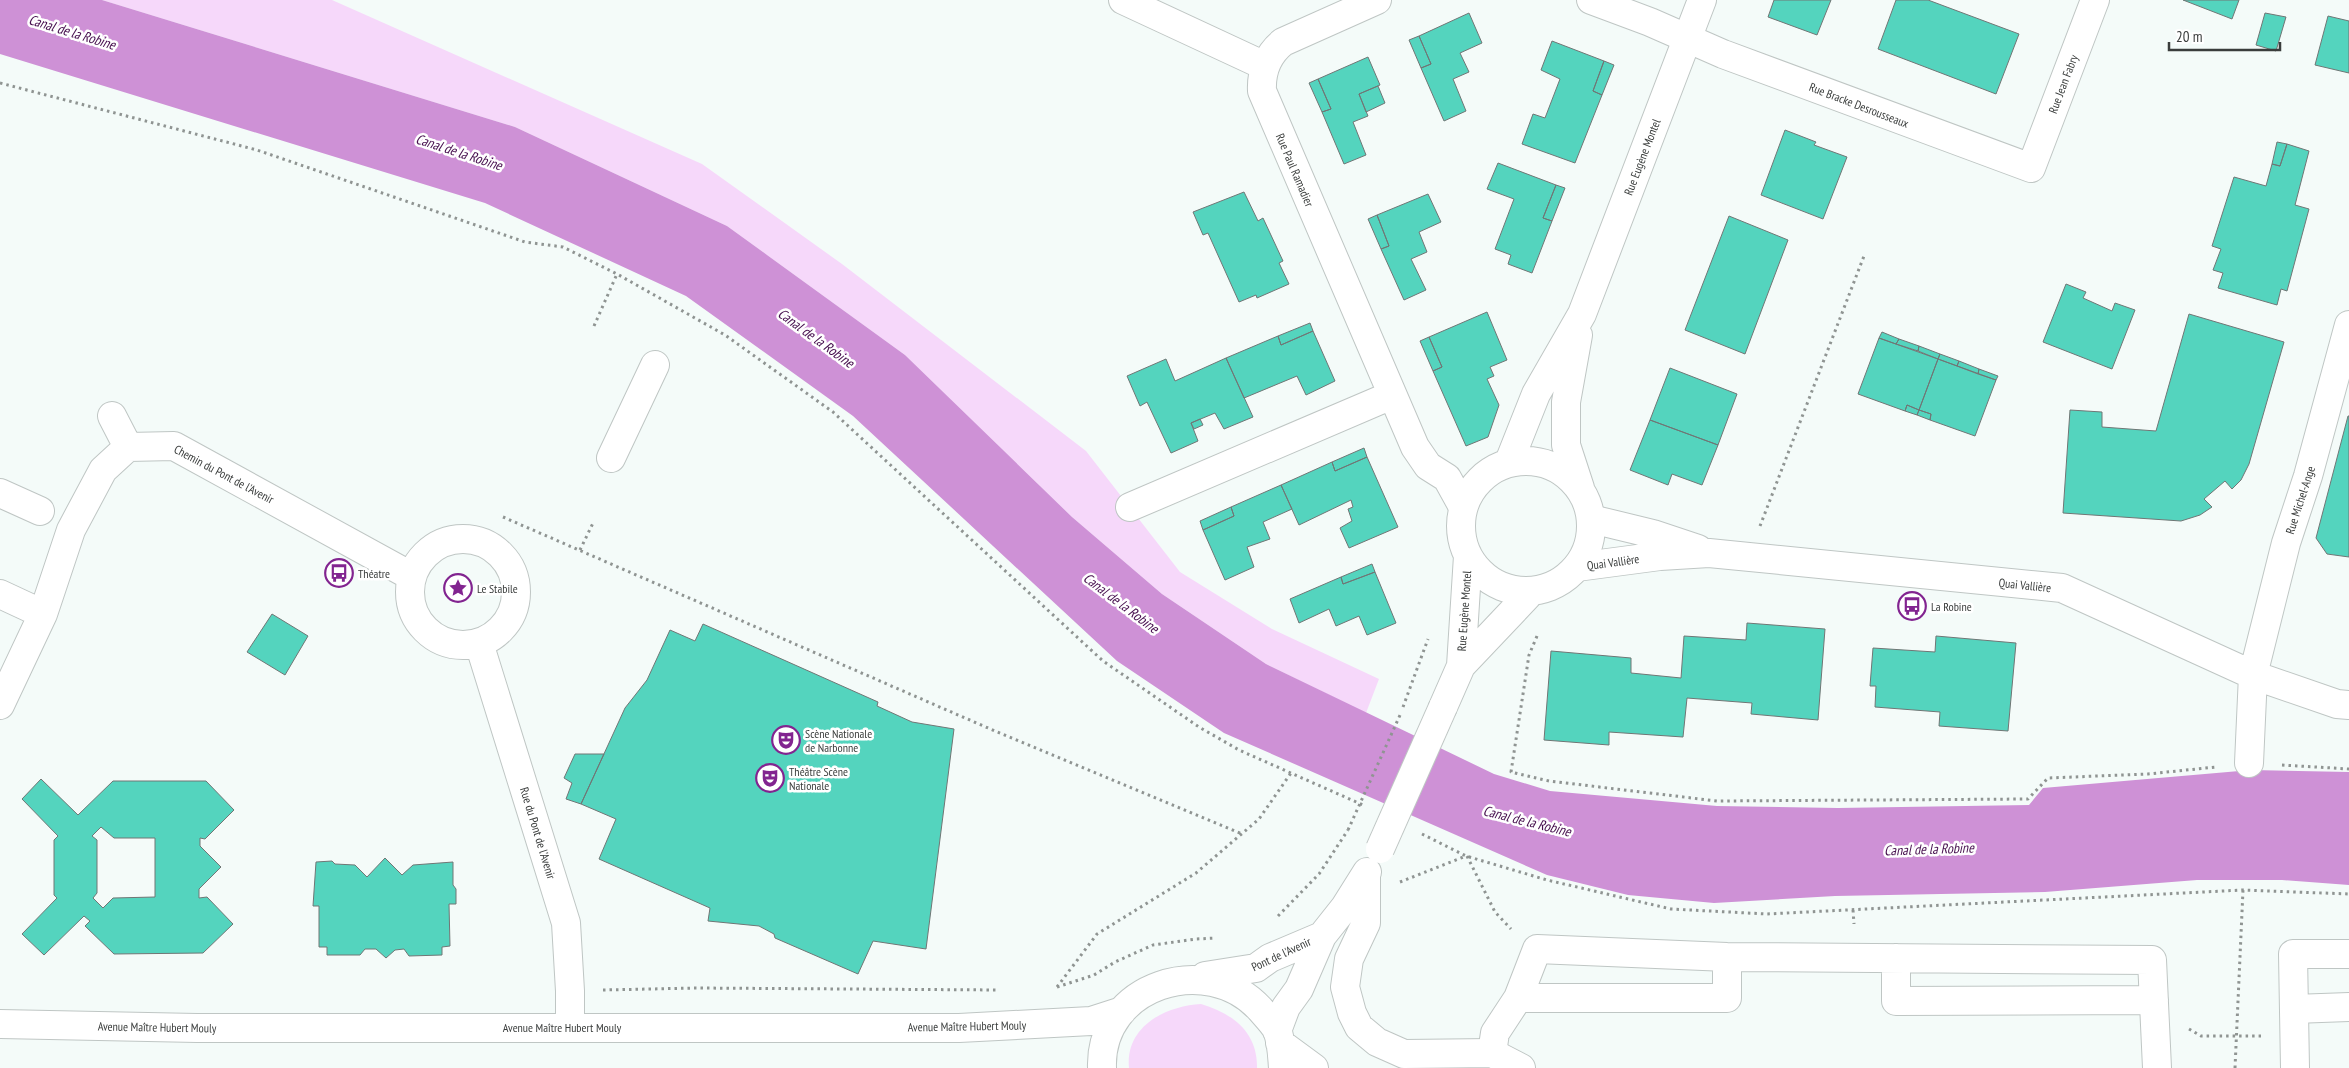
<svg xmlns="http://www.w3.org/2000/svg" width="2349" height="1068" viewBox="0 0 2349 1068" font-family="'PT Sans Narrow',sans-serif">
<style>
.green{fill:#f6d8fa}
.water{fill:#ce91d6}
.building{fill:#54d4be;stroke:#707675;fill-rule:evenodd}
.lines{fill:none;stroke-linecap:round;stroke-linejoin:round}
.minor-casing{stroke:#bfc6c4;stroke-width:30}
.major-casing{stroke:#bfc6c4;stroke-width:30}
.path{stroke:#8f9492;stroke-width:3;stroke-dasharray:2.5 4;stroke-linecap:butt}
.minor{stroke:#fff;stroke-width:28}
.major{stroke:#fff;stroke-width:28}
.major-bridge-casing{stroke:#bfc6c4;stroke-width:30;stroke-linecap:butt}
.path-bridge{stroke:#8f9492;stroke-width:3;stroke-dasharray:2.5 4;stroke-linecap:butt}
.major-bridge{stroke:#fff;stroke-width:28}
.labels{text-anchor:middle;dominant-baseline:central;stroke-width:5;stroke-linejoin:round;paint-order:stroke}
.street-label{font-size:12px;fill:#3a3d3c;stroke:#fff}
.poi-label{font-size:12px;fill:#3a3d3c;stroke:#fff;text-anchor:start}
.water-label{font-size:14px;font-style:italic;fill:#460f4e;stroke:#fff}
</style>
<rect width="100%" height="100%" fill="#f4fbf9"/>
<path class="green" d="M102,0H332L702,164L842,264L1086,451L1180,572L1272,629L1379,679L1366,713L1266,664L1162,594L1072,517L905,355L727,226L515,127Z
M1201,1004C1232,1013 1258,1032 1257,1068H1129C1125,1026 1166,1006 1201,1004Z"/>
<path class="water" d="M0,0H102L515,127L727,226L905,355L1072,517L1162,594L1266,664L1494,774L1550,791L1717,806L1838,808L2029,805L2043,788L2251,770L2349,772V885L2282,880H2197L2045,892L1835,896L1714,903L1628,895L1547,875L1224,733L1117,661L853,416L686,296L485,203L0,54Z"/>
<path class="building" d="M1774,0H1831L1817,35L1768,17Z
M1896,0H1928L2019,34L1996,94L1878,49Z
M2183,0H2239L2232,19Z
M1469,13L1482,43L1460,53L1469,72L1453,79L1466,111L1444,121L1421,68L1431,64L1419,36Z
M2265,13L2286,17L2276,51L2256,45Z
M2328,16L2349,21V73L2315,65Z
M1419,36L1431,64L1421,68L1409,40Z
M1552,41L1604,61L1593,91L1602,95L1575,163L1522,144L1533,114L1545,118L1560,79L1541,70Z
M1368,57L1380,85L1359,94L1368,116L1353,122L1366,155L1344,164L1322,112L1331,109L1318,79Z
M1604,61L1614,65L1602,95L1593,91Z
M1318,79L1331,109L1322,112L1309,83Z
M1378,86L1385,103L1366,112L1359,94Z
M1785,130L1816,142L1814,145L1847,157L1823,219L1761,195Z
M2277,142L2287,144L2280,166L2272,164Z
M2287,144L2309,151L2295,205L2309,209L2287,291L2281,289L2277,305L2218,288L2223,273L2213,270L2221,249L2212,246L2234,177L2266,186L2272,164L2280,166Z
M1498,163L1556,185L1543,218L1552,221L1532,273L1508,264L1511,255L1495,249L1514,199L1487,189Z
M1556,185L1565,188L1552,221L1543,218Z
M1244,192L1258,221L1263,218L1283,261L1279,263L1289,284L1257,298L1256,295L1239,302L1208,233L1203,235L1193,212Z
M1428,194L1441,222L1419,232L1427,252L1411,259L1426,290L1404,300L1381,249L1389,246L1377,215Z
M1377,215L1389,246L1381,249L1368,219Z
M1729,216L1788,240L1745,354L1685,330Z
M2066,284L2086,292L2083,298L2112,311L2115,303L2135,310L2112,369L2043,342Z
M1487,312L1507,360L1490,367L1494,376L1487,379L1499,405L1488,437L1466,446L1433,371L1442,367L1429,337Z
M2189,314L2284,342L2249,464L2241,480L2232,489L2225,481L2204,499L2212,507L2200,515L2181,521L2063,513L2070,410L2102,412V427L2156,431Z
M1310,323L1313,331L1281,345L1278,336Z
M1313,331L1335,381L1306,395L1297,376L1244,398L1226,358L1278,336L1281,345Z
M1882,332L1899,339L1896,344L1879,338Z
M1429,337L1442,367L1433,371L1420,341Z
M1879,338L1938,359L1919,410L1907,405L1905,411L1858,394Z
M1899,339L1919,346L1918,351L1896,344Z
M1919,346L1940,354L1938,359L1918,351Z
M1940,354L1959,361L1957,366L1938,359Z
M1226,358L1253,417L1224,429L1215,413L1191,423L1198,441L1171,453L1147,402L1140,406L1127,376L1166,359L1175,381Z
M1938,359L1996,380L1975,436L1930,420L1931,414L1919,410Z
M1959,361L1979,369L1978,374L1957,366Z
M1670,368L1737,394L1718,445L1650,420Z
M1979,369L1998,376L1996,380L1978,374Z
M1907,405L1919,410L1917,415L1905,411Z
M1919,410L1931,414L1930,420L1917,415Z
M2348,416H2349V557L2327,554L2316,538Z
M1200,419L1203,425L1194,429L1191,423Z
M1650,420L1718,445L1702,485L1672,474L1668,485L1630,470Z
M1364,448L1367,457L1335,471L1332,462Z
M1367,457L1398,527L1349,548L1340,528L1352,521L1348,509L1353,507L1351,500L1299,525L1281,485L1332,462L1335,471Z
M1281,485L1292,509L1263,522L1270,539L1247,547L1254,567L1225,580L1203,530L1234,516L1231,507Z
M1231,507L1234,516L1203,530L1200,521Z
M1372,564L1375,572L1343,584L1341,577Z
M1375,572L1396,623L1367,635L1359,616L1336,626L1329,609L1299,623L1290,599L1341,577L1343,584Z
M272,614L308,636L285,675L247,652Z
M1747,623L1825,629L1818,720L1751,714L1752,703L1687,698L1683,737L1609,732V745L1544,740L1551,651L1631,658V673L1681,678L1684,636L1746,640Z
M703,624L878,702L877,706L912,722L954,729L926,949L873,941L858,974L775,938L774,934L759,926L708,921L710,908L599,859L616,819L581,804L625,708L647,680L670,630L695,641Z
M1936,636L2016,643L2008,731L1939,726L1940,712L1875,707L1876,686H1870L1873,648L1935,652Z
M575,754H604L581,804L566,799L572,783L564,778Z
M41,779L78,815L113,781H206L234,810L205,839L200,838V846L221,867L199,889V898L207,897L233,924L203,953L114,954L85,926L90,921L84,916L44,955L22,934L57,898L54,895V840L58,836L22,799ZM101,827L114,838H155V897L113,898L103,908L93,898L97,893V840L92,836Z
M385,858L402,875L413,865L453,862V885L456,889V904H449L450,946L442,947V955L409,956L404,949L395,950L386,958L376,949H365L360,955H327V947H319V906H313L316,862L332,861L335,864L355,865L367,877Z"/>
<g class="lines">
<defs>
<path id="minor" d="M1123,0L1265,66
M1377,0L1283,42C1268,54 1261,72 1262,91L1415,447L1428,466L1447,478L1463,507
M1591,0L1650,22L1723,54L2031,168L2095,0
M112,416L128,447
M611,458L655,365
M0,493L40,511
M1130,507L1392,395
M1591,519L1653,534L1698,549
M410 592a53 53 0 1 1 106 0a53 53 0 1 1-106 0Z
M1577,567L1660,556L1709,553L2062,588L2253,675L2337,704L2349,705
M0,594L43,614
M479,643L566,923L570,991V1026
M0,705L43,614L71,530L103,470L128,447L174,446L411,576
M2249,763L2253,675L2286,543L2308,476L2349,325
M1896,958V1001L2154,1000
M1518,998H1727V957
M2294,1009L2349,1007
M1492,1053L1495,1033L1518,998L1537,949L1727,957L2152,960L2157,1068
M2295,1068L2293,954H2349"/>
<path id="major" d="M1578,335L1566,402V445L1580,488
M1461 526a65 65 0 1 1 130 0a65 65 0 1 1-130 0Z
M1509,462L1536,394L1582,314L1702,0
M1461,666L1468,556
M1443,707L1461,666L1532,591
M1366,875V923L1349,959L1345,987L1352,1013L1359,1027L1377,1042L1404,1054L1492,1053L1521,1068
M1205,976L1256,968L1270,958L1322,936
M0,1024L197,1028H959L1091,1021L1122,1011
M1277,1031L1286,1007L1299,989L1322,936L1345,907L1367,872
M1280,1043L1314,1068
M1102,1068C1099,985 1207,951 1260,1009C1266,1016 1273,1023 1277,1030C1282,1042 1282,1056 1283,1068"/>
</defs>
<use href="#minor" class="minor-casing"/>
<use href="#major" class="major-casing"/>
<path class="path" d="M0,83L257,150L525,242L563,247L617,274L725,335L833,412L1103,661L1199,727L1239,750L1363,805
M594,326L617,274
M503,517L995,731L1242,834
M1760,526L1864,256
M580,550L593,523
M1537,636L1529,655L1511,772L1549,781L1717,801L2028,799L2048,778L2148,774L2216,767
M1403,707L1428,639
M2282,765L2349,769
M1422,834L1466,856L1547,880L1671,909L1767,914L2243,890L2349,894
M1467,856L1495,912L1511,929
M1400,882L1466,856
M1853,910L1854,924
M1278,916L1319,874L1348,830
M1057,987L1094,975L1115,962L1153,945L1196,939L1216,938
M1057,987L1097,934L1196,873L1259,819L1291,773
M603,990L696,988L999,990
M2189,1029L2201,1036H2261
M2235,1068L2243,890"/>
<use href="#minor" class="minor"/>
<use href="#major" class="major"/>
<defs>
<path id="major-bridge" d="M1380,849L1443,707"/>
</defs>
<use href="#major-bridge" class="major-bridge-casing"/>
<path class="path-bridge" d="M1348,830L1401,713"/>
<use href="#major-bridge" class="major-bridge"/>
</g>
<defs>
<symbol id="bus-ring" viewBox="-11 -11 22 22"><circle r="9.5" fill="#fff" stroke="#822490" stroke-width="1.5"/><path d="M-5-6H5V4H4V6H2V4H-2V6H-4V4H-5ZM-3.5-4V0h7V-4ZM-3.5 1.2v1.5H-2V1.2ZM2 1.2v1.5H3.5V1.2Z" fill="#822490"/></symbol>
<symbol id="sight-ring" viewBox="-11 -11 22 22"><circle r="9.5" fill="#fff" stroke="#822490" stroke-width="1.5"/><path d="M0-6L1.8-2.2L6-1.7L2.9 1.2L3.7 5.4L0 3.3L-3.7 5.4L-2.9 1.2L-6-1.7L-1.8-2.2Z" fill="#822490"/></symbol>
<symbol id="theatre-ring" viewBox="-11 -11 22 22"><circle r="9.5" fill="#fff" stroke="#822490" stroke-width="1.5"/><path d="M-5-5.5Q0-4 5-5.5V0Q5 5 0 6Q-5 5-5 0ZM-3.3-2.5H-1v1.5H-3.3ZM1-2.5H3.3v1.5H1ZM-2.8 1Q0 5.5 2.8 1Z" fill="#822490"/></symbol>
</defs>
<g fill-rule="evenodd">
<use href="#bus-ring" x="323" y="557" width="32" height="32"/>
<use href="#sight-ring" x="442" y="572" width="32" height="32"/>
<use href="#bus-ring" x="1896" y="590" width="32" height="32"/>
<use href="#theatre-ring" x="770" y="724" width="32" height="32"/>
<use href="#theatre-ring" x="754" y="762" width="32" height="32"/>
</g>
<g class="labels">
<g class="street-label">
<text transform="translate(2063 84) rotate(-69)">Rue Jean Fabry</text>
<text transform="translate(1859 105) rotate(21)">Rue Bracke Desrousseaux</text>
<text transform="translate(1642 157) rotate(-69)">Rue Eugène Montel</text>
<text transform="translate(1295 170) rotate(67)">Rue Paul Ramadier</text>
<text transform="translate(224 474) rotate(28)">Chemin du Pont de l'Avenir</text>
<text transform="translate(2300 500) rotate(-72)">Rue Michel-Ange</text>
<text transform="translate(1613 562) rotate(-8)">Quai Vallière</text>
<text transform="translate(2025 585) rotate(6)">Quai Vallière</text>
<text transform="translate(1464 611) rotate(-86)">Rue Eugène Montel</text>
<text transform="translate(538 833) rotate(73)">Rue du Pont de l'Avenir</text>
<text transform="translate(1281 954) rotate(-25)">Pont de l'Avenir</text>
<text transform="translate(967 1026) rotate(-1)">Avenue Maître Hubert Mouly</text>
<text transform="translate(157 1027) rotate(1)">Avenue Maître Hubert Mouly</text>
<text x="562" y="1027">Avenue Maître Hubert Mouly</text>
</g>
<g class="poi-label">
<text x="358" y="573">Théatre</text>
<text x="477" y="588">Le Stabile</text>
<text x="1931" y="606">La Robine</text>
<text x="805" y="733">Scène Nationale<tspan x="805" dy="14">de Narbonne</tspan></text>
<text x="789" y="771">Théâtre Scène<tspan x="789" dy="14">Nationale</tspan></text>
</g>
<g class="water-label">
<text transform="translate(72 32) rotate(17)">Canal de la Robine</text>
<text transform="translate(459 152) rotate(18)">Canal de la Robine</text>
<text transform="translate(816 338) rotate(36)">Canal de la Robine</text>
<text transform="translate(1121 603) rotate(37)">Canal de la Robine</text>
<text transform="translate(1527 821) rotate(14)">Canal de la Robine</text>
<text transform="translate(1929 849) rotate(-2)">Canal de la Robine</text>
</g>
</g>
<path d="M2169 42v8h111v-8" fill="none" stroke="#3a3d3c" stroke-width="2.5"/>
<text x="2176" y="42" font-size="15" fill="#3a3d3c" stroke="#ffffff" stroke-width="4" paint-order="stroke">20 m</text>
</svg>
